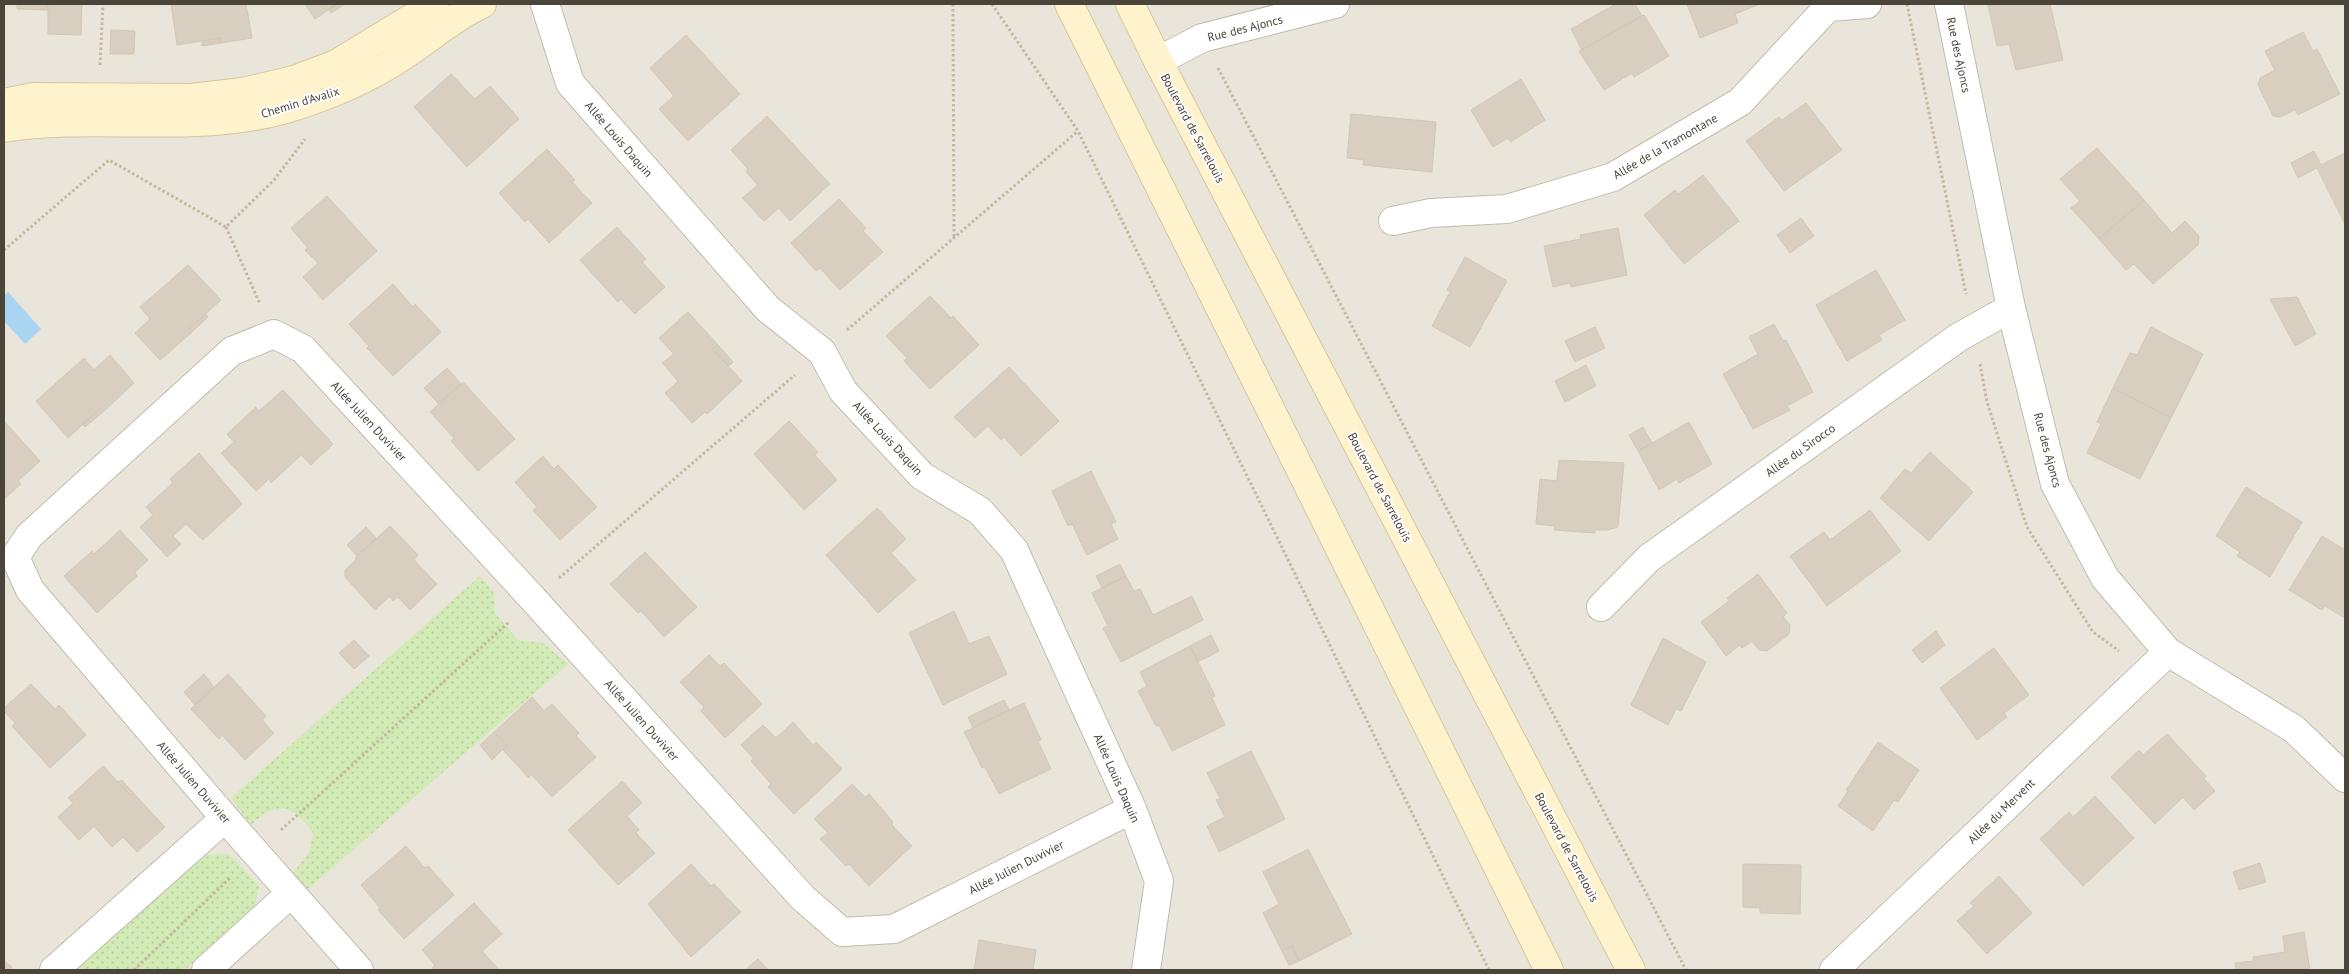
<svg xmlns="http://www.w3.org/2000/svg" width="2349" height="974" viewBox="0 0 2349 974" font-family="'PT Sans',sans-serif">
<style>
.residential{fill:#eae5da}
.garden{fill:url(#garden-dots)}
.water{fill:#a9d4f2}
.building{fill:#d8cfc1;stroke:#d3c7b4}
.lines{fill:none;stroke-linecap:round;stroke-linejoin:round}
.street-casing{stroke:#c2bbae;stroke-width:30}
.secondary-casing{stroke:#d6c79b;stroke-width:30}
.path{stroke:#c4b79f;stroke-width:3;stroke-dasharray:2.5 2.5;stroke-linecap:butt}
.street{stroke:#fff;stroke-width:28}
.secondary{stroke:#fff3cd;stroke-width:28}
.labels{text-anchor:middle;dominant-baseline:central;stroke-width:4;stroke-linejoin:round;paint-order:stroke}
.street-label{font-size:12px;fill:#4b4439;stroke:#fff}
</style>
<defs>
<pattern id="garden-dots" width="8" height="8" patternUnits="userSpaceOnUse" patternTransform="scale(1.25)"><rect width="8" height="8" fill="#d2eab5"/><path d="M2 2h.1M6 6h.1" fill="none" stroke="#b6ca9c" stroke-width="1.8" stroke-linecap="round"/></pattern>
</defs>
<rect width="100%" height="100%" fill="#f6f3ec"/>
<path class="residential" d="M4,4H2345V970H4Z"/>
<path class="garden" d="M480,576L494,593L495,613L518,640L543,643L568,664L308,889L292,874L309,853L313,833C293,804 277,800 251,825L231,798Z
M229,854L259,886L255,908L185,970H73L204,855Z"/>
<path class="water" d="M8,292L41,329L25,344L4,321V296Z"/>
<path class="building" d="M17,4H82L81,35L48,34V4Z
M17,4H48V10L17,9Z
M171,4H246L252,38L221,43L220,38L177,45Z
M305,4H337L315,19Z
M337,4H345L331,13L329,9Z
M1616,4H1635L1642,16L1582,50L1571,29Z
M1687,4H1760L1735,14L1738,23L1700,38Z
M1994,4H2050L2063,60L2016,70L2009,44L1997,46L1988,5Z
M1644,15L1669,56L1634,77L1632,73L1604,90L1579,51Z
M111,30L135,31L134,54H110Z
M2303,32L2313,51L2317,49L2340,94L2298,115L2295,110L2280,117L2273,116L2258,85L2260,78L2275,70L2265,51Z
M686,35L740,94L688,141L659,109L674,96L650,68Z
M220,38L221,43L202,46V41Z
M451,74L475,99L490,86L519,119L467,167L414,107Z
M1521,79L1545,120L1511,142L1508,138L1493,147L1471,110Z
M1806,103L1842,150L1784,191L1746,141L1779,117L1782,120Z
M1351,114L1436,122L1432,172L1363,165L1364,160L1347,158Z
M767,116L830,184L790,221L779,208L764,221L742,198L758,185L746,172L748,169L731,150Z
M2097,148L2144,200L2099,239L2071,208L2080,201L2060,179Z
M547,149L575,180L572,182L592,203L549,243L528,219L525,222L499,193Z
M2314,151L2321,165L2345,153V224L2317,168L2298,178L2291,163Z
M1703,175L1739,221L1684,264L1644,215L1675,190L1678,194Z
M327,196L377,251L323,300L303,277L318,263L305,250L308,248L291,228Z
M839,199L866,228L863,231L883,252L840,290L820,268L816,271L791,243Z
M2144,200L2172,233L2185,221L2199,236L2198,245L2153,284L2134,264L2126,270L2099,239Z
M1801,218L1814,236L1790,253L1777,235Z
M617,227L646,259L642,262L665,287L635,314L621,299L618,302L580,260Z
M1618,228L1627,275L1571,287L1570,283L1553,287L1544,246L1581,239L1580,235Z
M1465,257L1507,281L1470,347L1432,326L1450,292L1447,290Z
M188,265L221,300L189,329L192,332L160,360L135,333L150,319L140,307Z
M1876,270L1905,320L1879,335L1882,340L1847,361L1816,305Z
M393,284L413,307L415,304L441,332L393,376L367,348L369,346L349,324Z
M930,296L951,318L953,316L979,345L930,389L904,361L907,358L886,336Z
M2297,297L2316,334L2295,346L2270,299Z
M688,312L718,345L712,349L742,381L707,414L705,412L692,423L665,393L678,381L662,363L674,354L659,338Z
M205,314L208,317L192,332L189,329Z
M1774,324L1783,341L1786,340L1813,392L1787,406L1790,410L1753,429L1723,374L1758,354L1749,337Z
M1595,327L1605,348L1575,362L1565,341Z
M2151,327L2203,354L2171,418L2113,388L2130,353L2137,355Z
M718,345L733,362L729,366L712,349Z
M110,355L134,383L104,411L101,408L68,438L36,401L84,358L94,370Z
M1586,365L1596,386L1565,402L1555,381Z
M1009,367L1059,421L1021,456L1004,437L1001,440L988,426L975,438L954,417Z
M447,368L461,384L439,404L424,388Z
M463,382L515,439L478,471L451,441L454,438L430,412Z
M2113,388L2171,418L2140,479L2087,453L2101,424L2097,422Z
M283,390L333,444L311,465L301,455L271,483L269,479L256,491L221,453L234,442L227,434L256,407L259,411Z
M101,408L104,411L85,427L82,424Z
M4,421L40,461L18,481L21,484L4,499Z
M789,421L818,452L815,455L837,480L804,510L754,454Z
M1689,422L1712,464L1679,483L1677,479L1659,490L1638,451Z
M1643,427L1652,443L1638,451L1629,435Z
M1930,452L1973,492L1929,541L1880,498L1905,469L1911,473Z
M199,453L242,504L203,540L186,524L173,536L181,544L167,557L140,527L153,515L146,507L173,483L170,479Z
M543,456L554,469L558,465L597,507L560,540L533,510L537,507L515,482Z
M1559,460L1624,463L1618,527L1607,530H1595V533L1554,530L1555,526L1536,524L1540,479L1557,481Z
M1091,471L1116,522L1111,524L1118,539L1087,555L1072,524L1068,526L1052,491Z
M2246,487L2302,522L2270,577L2237,556L2240,552L2216,536Z
M877,508L906,539L891,553L916,580L878,613L826,555Z
M1870,510L1901,551L1827,606L1790,556L1824,532L1830,540Z
M390,526L418,555L414,560L437,584L410,610L398,597L393,601L390,596L375,610L345,577V570L356,560L355,558Z
M366,527L376,538L357,556L347,545Z
M120,530L148,560L135,572L137,576L97,613L64,576L92,551L94,554Z
M2322,536L2345,550V618L2325,606L2322,610L2289,590Z
M645,552L697,607L664,637L641,611L638,613L610,584Z
M1120,564L1126,576L1102,588L1096,576Z
M1758,574L1787,613L1783,617L1790,625L1789,634L1767,651L1759,650L1752,641L1742,648L1740,645L1726,656L1701,622L1729,601L1727,598Z
M1126,576L1134,591L1140,589L1153,615L1192,596L1203,620L1121,662L1103,628L1108,626L1092,593Z
M954,611L969,644L989,636L1007,674L943,705L909,633Z
M1936,631L1945,645L1922,663L1912,650Z
M1211,635L1219,651L1198,662L1190,646Z
M1663,638L1706,662L1681,711L1676,709L1668,725L1631,705Z
M354,640L369,656L354,669L339,653Z
M1190,646L1215,696L1212,698L1225,725L1172,751L1159,725L1156,726L1138,691L1147,686L1140,672Z
M1994,648L2029,695L2004,713L2007,717L1977,740L1940,688Z
M709,655L720,666L724,663L762,704L725,738L701,711L704,707L680,682Z
M204,674L214,687L195,705L184,692Z
M228,674L266,716L262,720L274,733L245,760L222,735L219,739L191,709Z
M31,684L55,709L59,705L86,735L50,768L12,726L15,723L4,711V708Z
M532,697L544,711L552,704L579,733L576,736L596,757L552,797L531,774L529,778L503,750L507,745L494,732Z
M1004,700L1009,710L973,728L968,717Z
M1024,703L1041,740L1038,741L1051,769L999,794L985,767L982,768L964,732Z
M793,722L813,745L816,742L842,769L794,814L768,787L771,784L751,761L754,759L741,745L763,725L776,738Z
M494,732L507,745L492,760L480,745Z
M2167,734L2206,776L2204,779L2215,791L2194,810L2183,797L2155,824L2111,777L2139,750L2143,755Z
M1878,742L1919,770L1898,802L1894,800L1873,831L1838,806L1848,791L1846,790Z
M1251,751L1285,819L1219,852L1207,826L1225,817L1216,800L1220,798L1207,773Z
M103,766L134,799L137,797L165,827L137,852L123,837L112,847L94,826L79,840L58,817L73,803L68,798Z
M122,780L137,797L134,799L118,782Z
M622,781L642,803L627,816L639,830L636,833L655,853L618,885L568,830Z
M852,784L865,797L869,794L893,822L892,825L912,846L869,886L849,864L846,866L820,839L828,833L814,819Z
M2095,796L2134,838L2083,886L2040,839L2069,812L2073,817Z
M406,846L425,868L428,866L454,895L404,939L378,910L380,908L361,885Z
M1308,849L1352,934L1299,961L1292,946L1282,951L1263,913L1279,904L1263,872Z
M2260,863L2266,882L2239,890L2233,872Z
M691,864L711,886L714,884L741,912L691,957L648,904Z
M1743,864L1801,865L1800,914L1760,913V908L1743,907Z
M1999,876L2032,913L1987,954L1957,921L1974,906L1970,903Z
M474,903L502,934L482,951L499,970H434L432,968L435,965L422,950Z
M2304,932L2310,970H2236L2235,963L2253,961V957L2285,952L2283,936Z
M979,940L1036,950L1033,970H970H974Z
M1292,946L1299,961L1289,965L1282,951Z
M758,959L768,970H745Z
M4,961L12,967L10,970H4Z"/>
<g class="lines">
<defs>
<path id="street" d="M545,4L570,83L768,309L822,352L843,391L922,476L980,511L1014,550L1132,809L1159,881L1146,970
M1949,4L2011,308L2055,484L2105,578L2168,652L2294,729L2345,778
M1158,61L1202,38L1335,4
M1393,221L1431,213L1507,209L1613,177L1740,102L1828,7L1867,4
M1601,607L1649,558L1959,337L2011,308
M54,970L225,818
M206,970L291,893
M359,970L225,818L30,590L15,557L29,536L232,351L274,334L303,349L534,600L803,898L842,932L894,929L1132,809
M1834,970L2168,652"/>
<path id="secondary" d="M1069,4L1549,970
M1130,4L1158,61L1631,970
M4,103L33,97L191,98L243,92L294,80L336,64L435,4
M4,128C97,113 194,135 286,109C326,97 366,80 400,58C427,41 453,17 482,4"/>
</defs>
<use href="#street" class="street-casing"/>
<use href="#secondary" class="secondary-casing"/>
<path class="path" d="M953,4L954,238
M992,4L1078,131L1489,970
M1907,4L1966,294
M100,65L103,4
M1218,68L1686,970
M226,227L260,304
M4,250L109,160L226,227L274,180L305,139
M847,330L1078,131
M1980,364L1987,402L2027,527L2093,632L2119,651
M559,578L795,375
M281,830L509,622
M134,970L231,877"/>
<use href="#street" class="street"/>
<use href="#secondary" class="secondary"/>
</g>
<g class="labels">
<g class="street-label">
<text transform="translate(1245 28) rotate(-14)">Rue des Ajoncs</text>
<text transform="translate(1959 55) rotate(78)">Rue des Ajoncs</text>
<text transform="translate(300 102) rotate(-17)">Chemin d'Avalix</text>
<text transform="translate(1193 128) rotate(62)">Boulevard de Sarrelouis</text>
<text transform="translate(619 139) rotate(49)">Allée Louis Daquin</text>
<text transform="translate(1665 146) rotate(-30)">Allée de la Tramontane</text>
<text transform="translate(369 421) rotate(47)">Allée Julien Duvivier</text>
<text transform="translate(888 438) rotate(47)">Allée Louis Daquin</text>
<text transform="translate(1800 450) rotate(-35)">Allée du Sirocco</text>
<text transform="translate(2048 450) rotate(75)">Rue des Ajoncs</text>
<text transform="translate(1380 487) rotate(62)">Boulevard de Sarrelouis</text>
<text transform="translate(642 720) rotate(48)">Allée Julien Duvivier</text>
<text transform="translate(1117 778) rotate(66)">Allée Louis Daquin</text>
<text transform="translate(194 782) rotate(49)">Allée Julien Duvivier</text>
<text transform="translate(2001 811) rotate(-44)">Allée du Mervent</text>
<text transform="translate(1567 847) rotate(62)">Boulevard de Sarrelouis</text>
<text transform="translate(1016 867) rotate(-27)">Allée Julien Duvivier</text>
</g>
</g>
<rect width="2349" height="974" fill="none" stroke="#4b4439" stroke-width="10"/>
</svg>
